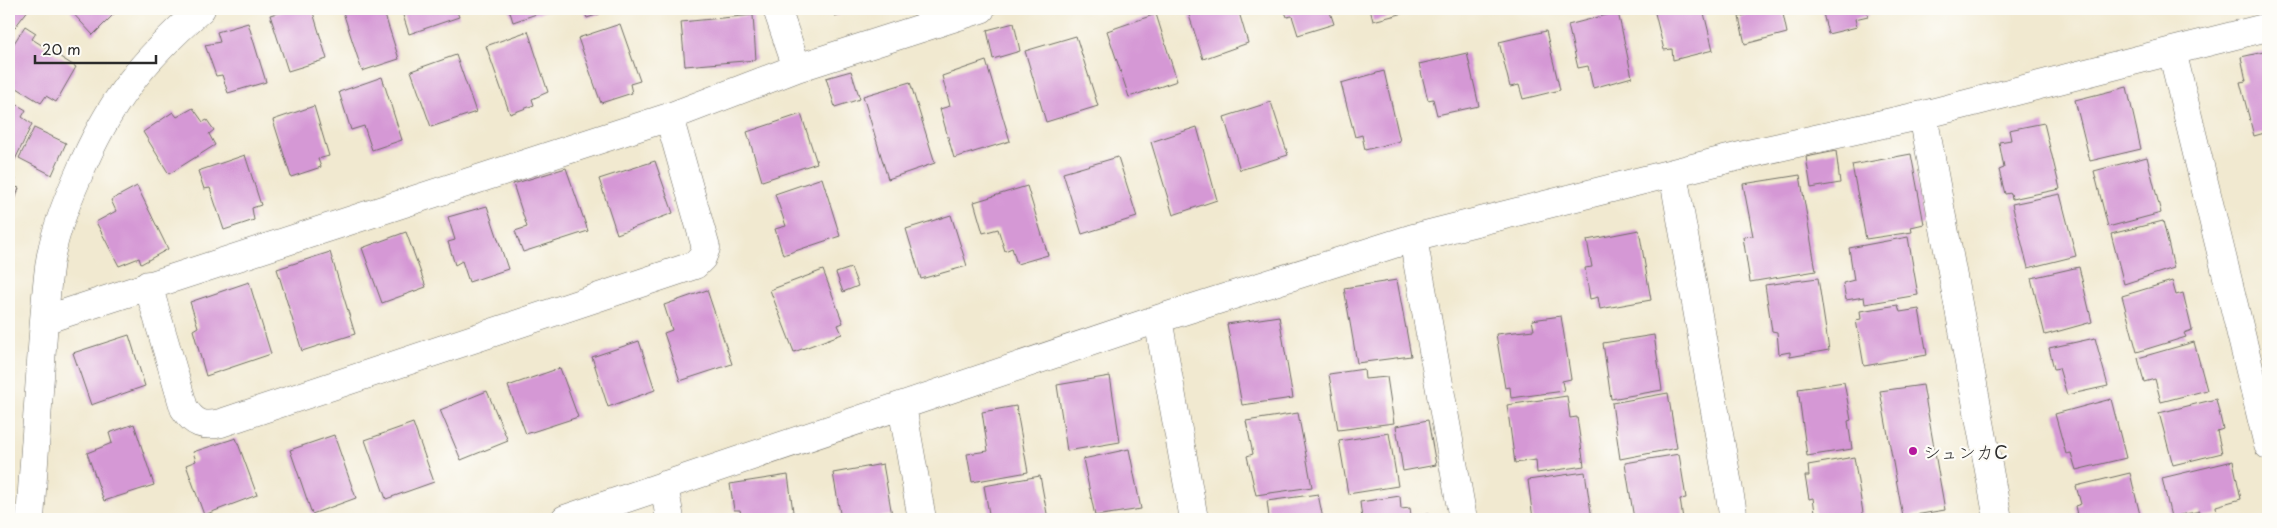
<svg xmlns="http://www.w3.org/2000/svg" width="2277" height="528" viewBox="0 0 2277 528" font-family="'Playpen Sans','Klee One',sans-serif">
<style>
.building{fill:#d598d5}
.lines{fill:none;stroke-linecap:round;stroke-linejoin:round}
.minor-casing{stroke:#706e65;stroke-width:29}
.minor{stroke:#fff;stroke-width:28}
.poi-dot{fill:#b5179e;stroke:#fdfcf7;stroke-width:2}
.labels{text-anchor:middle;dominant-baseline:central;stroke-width:4.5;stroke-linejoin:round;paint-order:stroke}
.poi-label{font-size:18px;fill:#2b2b2b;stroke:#fdfcf7;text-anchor:start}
</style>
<rect width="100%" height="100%" fill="#fdfcf7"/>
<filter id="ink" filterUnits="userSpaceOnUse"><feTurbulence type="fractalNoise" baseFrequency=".02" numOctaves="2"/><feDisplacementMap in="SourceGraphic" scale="10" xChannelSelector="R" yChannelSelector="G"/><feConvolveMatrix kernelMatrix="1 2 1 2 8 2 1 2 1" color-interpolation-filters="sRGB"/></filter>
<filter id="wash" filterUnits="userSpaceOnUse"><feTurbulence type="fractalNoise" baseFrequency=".0096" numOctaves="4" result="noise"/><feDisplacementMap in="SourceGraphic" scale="20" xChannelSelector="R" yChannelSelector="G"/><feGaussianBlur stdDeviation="1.12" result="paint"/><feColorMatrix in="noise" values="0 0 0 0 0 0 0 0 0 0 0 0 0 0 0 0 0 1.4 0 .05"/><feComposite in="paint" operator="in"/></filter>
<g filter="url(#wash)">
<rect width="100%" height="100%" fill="#f1e9d0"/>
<g id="blocks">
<path class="building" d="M9,9H29L12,31L9,29Z
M69,9H119L93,35Z
M292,9H312L327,59L288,71L270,15Z
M342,9H383L399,59L362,71Z
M401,9H456L459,17L409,34Z
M509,9H547L548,10L513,22Z
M583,9H614L587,18Z
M832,9H857L835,16Z
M1187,9H1238L1248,43L1203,59Z
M1284,9H1329L1334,24L1298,35L1292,16L1287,17Z
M1370,9H1420L1373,21Z
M1654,9H1703L1713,50L1673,60L1672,49L1664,50Z
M1747,9H1782L1787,33L1745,44L1739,17L1748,14Z
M1822,9H1866L1868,16L1855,19L1857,27L1828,34Z
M1618,12L1632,77L1593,88L1588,66L1578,68L1568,25Z
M1156,14L1177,81L1129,97L1107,31Z
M753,15L756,60L685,66L681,22Z
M248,23L266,82L228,93L222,75L216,76L205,45L220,42L217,32Z
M1014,23L1020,51L993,59L987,30Z
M620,24L640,81L630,84L632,93L601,103L578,38Z
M25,26L36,33L32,39L76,67L56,102L46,96L41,103L9,83V51Z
M528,31L548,92L532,99L534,105L510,114L486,46Z
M1546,31L1560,90L1523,99L1519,85L1510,87L1499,42Z
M1076,36L1098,106L1046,122L1025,51Z
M2268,51V132L2254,136L2240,82L2246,81L2241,57Z
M1467,53L1479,106L1437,115L1433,99L1428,100L1419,64Z
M456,55L476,112L431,127L411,71Z
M986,61L1010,141L954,158L940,109L950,106L942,76Z
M851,71L860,99L835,107L826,78Z
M1384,71L1400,141L1365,150L1362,135L1355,137L1341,83Z
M382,77L402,140L372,150L364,126L351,130L339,92Z
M910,82L935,163L888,179L863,96Z
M2127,87L2141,149L2090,161L2075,100Z
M9,100L26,110L22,117L32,124L13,164L9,163Z
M1271,102L1288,155L1240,170L1224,117Z
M314,106L329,156L318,159L321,167L291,177L273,120Z
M193,108L203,122L207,120L214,130L209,134L215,145L169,174L143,132L173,112L177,117Z
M801,114L817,163L762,181L747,132Z
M2044,123L2060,189L2012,199L2011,193L2005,194L1999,170L2004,168L1999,142L2011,140L2009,130Z
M1197,127L1217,200L1173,215L1151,142Z
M34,128L66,143L52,175L19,158Z
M1836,151L1840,183L1811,188L1806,157Z
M1911,154L1924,224L1911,227L1912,232L1866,239L1852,165Z
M245,155L261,205L252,208L254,220L224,230L210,188L204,189L198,171Z
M1118,157L1137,217L1082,234L1063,173Z
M2147,157L2161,213L2108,227L2094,171Z
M655,161L673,213L617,234L599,179Z
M566,168L588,231L523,252L515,231L527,227L513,184Z
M1800,175L1816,271L1750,282L1743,237L1753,236L1743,184Z
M9,176L16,179L13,186L19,188L9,219Z
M822,178L840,236L783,255L775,229L786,226L775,194Z
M137,186L168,249L141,264L139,258L119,266L96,222L116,211L111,200Z
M1027,186L1048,255L1017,264L1012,248L1005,251L998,229L983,233L974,202Z
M2060,194L2076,256L2028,268L2012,204Z
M487,206L508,269L469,282L462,261L455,265L448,242L455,240L448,217Z
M951,215L967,266L921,279L906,229Z
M2163,221L2174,268L2124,284L2111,234Z
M1639,230L1651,300L1600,309L1598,297L1590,299L1585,268L1592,267L1587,240Z
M406,232L426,287L382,303L362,248Z
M1908,237L1918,295L1865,304L1864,297L1846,300L1843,283L1854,280L1849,248Z
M330,252L355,334L302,351L277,269Z
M2079,267L2092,322L2045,335L2031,278Z
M851,268L858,286L843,292L836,273Z
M823,270L843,323L838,325L842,334L794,352L770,290Z
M1818,278L1829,350L1790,357V352L1779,354L1777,332L1772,331L1765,285Z
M1397,280L1411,356L1357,363L1344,288Z
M2172,281L2176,295L2183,293L2192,330L2184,333L2186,337L2137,352L2122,296Z
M249,282L271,354L206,376L193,330L198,327L190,302Z
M707,290L732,364L680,381L664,333L672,330L664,305Z
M1898,305L1900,312L1919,309L1927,355L1864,366L1856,320L1861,319L1860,311Z
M1279,316L1293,398L1242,405L1227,324Z
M1561,316L1571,379L1562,381L1564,391L1511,398L1510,387L1505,388L1496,334L1534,330L1532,320Z
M129,335L145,386L91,405L73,353Z
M1654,335L1662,390L1611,399L1603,343Z
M2095,338L2108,386L2067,395L2059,368L2054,369L2049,348Z
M639,341L655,390L608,407L592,357Z
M2194,342L2207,390L2161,402L2155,379L2144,382L2138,358Z
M560,368L578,417L526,434L508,386Z
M1364,369L1365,379L1387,377L1394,423L1338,430L1329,374Z
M1110,376L1120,442L1067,451L1057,385Z
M1844,382L1851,420L1848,421L1852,449L1807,456L1798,389Z
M1923,385L1945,510L1903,517L1880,391Z
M487,391L508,441L461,460L440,410Z
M1668,393L1677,448L1620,459L1612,403Z
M1567,396L1570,418L1577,417L1584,466L1537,473L1536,460L1515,463L1507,405Z
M2111,399L2126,458L2076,470L2071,453L2066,454L2055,414Z
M2216,399L2223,429L2217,431L2222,453L2173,465L2159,413Z
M1016,406L1028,472L972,482L967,454L988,451L982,412Z
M1298,413L1312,487L1256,495L1247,456L1253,454L1246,421Z
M1428,420L1436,465L1403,471L1396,426Z
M413,423L434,482L386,499L365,440Z
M134,424L154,485L104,501L87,453L112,443L109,433Z
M1389,433L1398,486L1348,494L1339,441Z
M334,435L356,498L312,514L290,450Z
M236,438L257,495L204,515L186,465L196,461L193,452Z
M1129,449L1141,509L1095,516L1083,459Z
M1679,454L1686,498L1680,499L1683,519H1634L1625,463Z
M1854,457L1864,519H1816L1813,498L1809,499L1805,476H1809L1808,465Z
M2233,461L2241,499L2216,506L2217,514L2200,519V511L2171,517L2162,478Z
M883,464L892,515L870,519H841L833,473Z
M1585,472L1592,519H1533L1528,480Z
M2130,473L2141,519H2078L2075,506L2081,504L2076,486Z
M788,475L794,519H742L740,510H734L730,484Z
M1040,476L1048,519H990L984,486Z
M1318,494L1323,519H1263L1269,517L1267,501Z
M1400,496L1401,509L1410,508L1411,516L1429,514L1430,519H1362L1360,502Z"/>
</g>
</g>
<g filter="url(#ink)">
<use href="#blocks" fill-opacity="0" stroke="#706e65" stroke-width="1"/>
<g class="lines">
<defs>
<path id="minor" d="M777,9L797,68
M2172,51L2268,27
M1923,115L1998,519
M1673,173L1734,519
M1413,238L1463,519
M148,285L184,408C194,424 203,427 221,423L695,265L702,258L706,248L669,117
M1158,319L1194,519
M44,320C46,298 47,276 51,255C56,228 67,201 78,176C109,102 141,62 201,9
M902,406L922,519
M664,485L670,519
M30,519L44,320L669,117L797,68L981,9
M565,519L1158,319L1413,238L1748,154L1923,115L2172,51L2268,445"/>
</defs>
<use href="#minor" class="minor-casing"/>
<use href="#minor" class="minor"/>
</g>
</g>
<circle class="poi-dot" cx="1913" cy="451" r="5"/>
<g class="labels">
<g class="poi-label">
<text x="1923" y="451">シュンカC</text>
</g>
</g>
<rect width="2277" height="528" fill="none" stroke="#fdfcf7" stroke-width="30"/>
<path d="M35 55v8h121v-8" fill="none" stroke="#2b2b2b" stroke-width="2.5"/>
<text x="42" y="55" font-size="15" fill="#2b2b2b" stroke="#fdfcf7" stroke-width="4" paint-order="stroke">20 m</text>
</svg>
